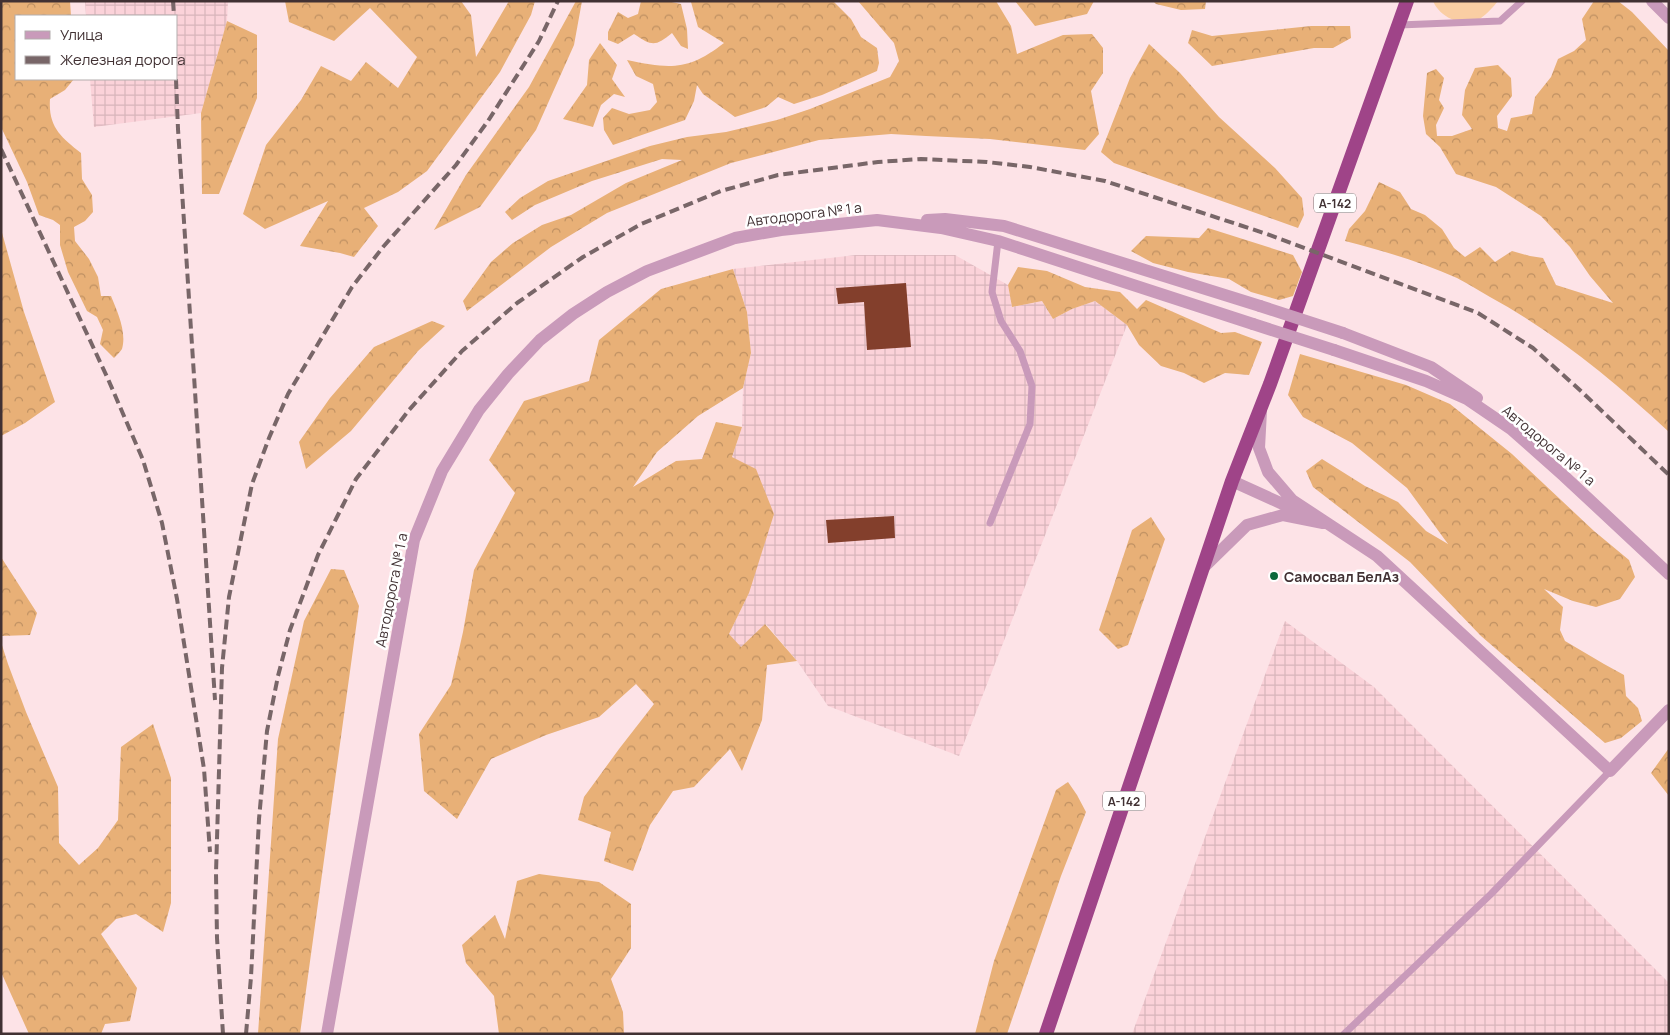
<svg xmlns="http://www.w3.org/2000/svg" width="1670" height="1035" viewBox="0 0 1670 1035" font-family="Manrope,sans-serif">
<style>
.industrial{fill:url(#industrial-grid)}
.grass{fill:#facea3}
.forest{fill:url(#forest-crowns)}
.building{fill:#833f2c}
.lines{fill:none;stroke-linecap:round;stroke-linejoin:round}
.service{stroke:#c99aba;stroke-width:7}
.minor{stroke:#c99aba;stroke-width:12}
.tertiary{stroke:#c99aba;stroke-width:12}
.trunk{stroke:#9f4488;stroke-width:14}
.rail{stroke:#786668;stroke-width:4;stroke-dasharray:10 5;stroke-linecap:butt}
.minor-bridge{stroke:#c99aba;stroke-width:12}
.poi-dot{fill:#0b683b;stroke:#fff;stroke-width:2}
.labels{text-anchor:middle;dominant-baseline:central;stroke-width:5;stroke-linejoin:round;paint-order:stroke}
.shield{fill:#fff;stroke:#7a6f70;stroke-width:1}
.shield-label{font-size:12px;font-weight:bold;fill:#413133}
.street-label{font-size:14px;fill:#413133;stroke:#fff}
.poi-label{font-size:14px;font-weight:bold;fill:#413133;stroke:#fff;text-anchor:start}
</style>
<defs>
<pattern id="industrial-grid" width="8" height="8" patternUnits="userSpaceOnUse" patternTransform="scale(1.25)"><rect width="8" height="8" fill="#fbd2d9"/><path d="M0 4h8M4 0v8" fill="none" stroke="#d8b5bb"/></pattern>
<pattern id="forest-crowns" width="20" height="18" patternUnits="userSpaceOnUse" patternTransform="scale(1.25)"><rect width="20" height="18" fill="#e8b077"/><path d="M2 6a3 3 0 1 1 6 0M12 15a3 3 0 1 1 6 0" fill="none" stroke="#be9062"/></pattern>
</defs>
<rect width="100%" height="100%" fill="#fde3e7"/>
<path class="industrial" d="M85,1H228L227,21L201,113L94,127L90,79H176V16H86Z
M856,255H955L1008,285L1012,307L1042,301L1053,319L1072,309L1095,301L1127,325L959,756L828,706L797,661L766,624L740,648L729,634L749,593L732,457L742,427L743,388L751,353L747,312L733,269Z
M1285,621L1374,687L1669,983V1034H1132Z"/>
<path class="grass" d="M1433,1H1498C1493,7 1487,14 1481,18C1465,29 1440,18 1433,1Z"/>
<path class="forest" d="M1,1H70L71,16H16V79H74L65,90L50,99C48,127 61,137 81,153L82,179L92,195L93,212L85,221L74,227L75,241L89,259L98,277L101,296H111C117,311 127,332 122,349C120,352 117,355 114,358L100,344L103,330L97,317L87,311L68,272L60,245V225L53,220L39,215L27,182L1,127Z
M285,1H461L471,15L476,57L509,1H535L531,15L500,72L427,171L398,192L364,208L378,226L354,257L340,253L300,246L328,201L265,229L243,214L266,145L301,100L321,66L351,81L366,62L398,88L417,57L370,8L334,41L289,22Z
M576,1H582L574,45L536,130L480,207L434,230L466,175L529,87Z
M641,1H667L681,4L687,29L688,49L681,46L672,33C655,47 652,46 634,34L618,44L608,40V32L618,12L628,18L638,14Z
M695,1H833L851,19L861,37L877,48L879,63L877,71L822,95L794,104L778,97L766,107L735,117L703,94L697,85L694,101L685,120L613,145L604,130L603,118L612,108L629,114L650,110L657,102L653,84L636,76L627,60C670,69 688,71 724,43L698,27L691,2Z
M858,1H996L1011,26L1017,54L1063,35L1092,34L1103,48V73L1091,91L1099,134L1085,150L990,139L926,136L891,134L819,140L731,163L607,213L551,247L467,311L463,301L491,262L513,243L542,225L571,215L626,183L682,160L662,159L592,181L535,205L512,220L505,212L520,198L548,181L650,146L687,137L726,132L777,120L810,109L890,77L899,61L894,43Z
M1015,1H1094L1087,14L1035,26Z
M1153,1H1206L1205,9L1181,10L1156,4Z
M1594,1H1618L1632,12L1669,51V432C1614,381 1556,333 1490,297C1479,291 1469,284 1457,278C1421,262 1384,251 1345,241L1349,229L1365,211L1379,182L1400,192L1411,209L1425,215L1442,229L1454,248L1465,257L1480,247L1495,262L1512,251L1530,256L1543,258L1556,285L1613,303L1590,276L1570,247L1541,216L1496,187L1456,174L1440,147L1426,134L1423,116L1427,73L1436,69L1444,78L1439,100L1444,108L1436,125L1437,136H1452L1472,129L1462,115L1465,90L1475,68L1498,65L1511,78L1512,96L1497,116L1498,128L1507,131L1511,118L1532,114L1535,97L1551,77L1558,59L1574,51L1586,40L1582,19Z
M227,21L257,35V98L219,194H202L201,113Z
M1311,26H1350L1351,38L1333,48H1314L1212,66L1188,43L1192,30L1212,36Z
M600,43L617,65L612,79L625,97L614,94L601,105L593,127L563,119L587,85L589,60Z
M1149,44L1180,73L1219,117L1275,168L1302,198L1304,215L1298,228L1114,163L1101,152L1130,78Z
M1208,228L1293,255L1302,272L1293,296L1279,300L1251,292L1229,279L1188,272L1153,263L1131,251L1146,236L1199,238Z
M1,229L24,312L55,402L25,423L1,436Z
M1018,267L1047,271L1085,287L1120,292L1137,309L1146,300L1221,333L1235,332L1262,342L1249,375L1225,373L1204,383L1184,373L1161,366L1139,345L1127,325L1095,301L1072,309L1053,319L1042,301L1012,307L1008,285Z
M733,269L747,312L751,353L743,388L698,416L657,452L633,487L676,461L702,459L716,422L742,427L732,457L756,469L774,514L749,593L729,634L741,647L765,624L797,661L767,665L762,720L742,771L730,749L694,787L673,791L650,825L633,871L604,861L611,832L578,820L584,797L619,749L654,704L636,684L599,717L546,735L491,759L457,819L424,791L419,734L451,685L463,632L474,570L515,493L489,460L524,401L589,381L599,340L661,289Z
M432,321L445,326L418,351L351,431L306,469L299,442L330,398L374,347Z
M1300,354L1406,385L1450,404L1512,454L1594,531L1629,560L1635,577L1620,599L1596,607L1573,601L1544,589L1563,607L1560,630L1565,641L1604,664L1624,675L1626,696L1638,708L1642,721L1621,738L1605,743L1481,636L1410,562L1313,487L1306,471L1322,459L1365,486L1398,502L1426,531L1448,544L1407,488L1352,443L1303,417L1288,395Z
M1151,517L1165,539L1128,645L1118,649L1099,630L1132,530Z
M1,557L37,613L30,635L1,636Z
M331,569L344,570L359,606L300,1034H258L278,739L304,621Z
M1,642L8,664L26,712L58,787L59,843L79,865L98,848L118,820L121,747L153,724L171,778V903L163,932L136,914L116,919L101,934L137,988L130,1021L105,1024L101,1034H29L1,972Z
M1669,748V796L1651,773Z
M1068,782L1077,795L1086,812L1061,876L1007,1034H975L994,961L1056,790Z
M539,874L599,882L631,904V948L611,979L623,1012L624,1034H499L494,996L466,963L462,945L495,915L505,939L517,881Z"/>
<path class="building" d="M906,283L911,347L867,350L864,302L838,304L836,288Z
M894,516L895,538L828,543L826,520Z"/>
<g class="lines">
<path class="service" d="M1399,25L1500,21L1522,1
M990,523L1030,424L1032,386L1020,351L1001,321L992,292L998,241
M1344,1034L1491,894L1610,771"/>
<path class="minor" d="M927,220L945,219L1004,226L1260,306
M1343,333L1431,367L1477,398
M1334,350L1426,381L1467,399L1511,429L1564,476L1669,574
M1261,411L1259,448L1268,472L1292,500L1377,556L1610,771L1669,710
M1232,481L1298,511
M1203,568L1247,525L1283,515L1323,523
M327,1034L414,540L442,471L479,410L508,374L540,340L573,314L607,292L647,271L735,238L781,230L877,220L941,228L998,241L1253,324"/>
<path class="tertiary" d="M1652,1L1669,18"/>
<path class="trunk" d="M1046,1034L1232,481L1270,384L1407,1"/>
<path class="rail" d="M173,1L174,16
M176,79L178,129L215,700
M1,149L108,379L143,460L162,523L177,599L204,769L210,852
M223,1034L217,938L216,873L222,668L229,597L252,484L269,438L288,394L352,287L383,247L456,165L488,121L539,41L558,1
M246,1034L251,977L259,819L267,731L278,676L290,630L318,555L356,479L409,410L462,351L517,303L583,257L641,224L721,191L778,175L878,162L921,159L987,162L1030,167L1105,181L1267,234L1478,313L1533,348L1582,392L1669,475"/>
<path class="minor-bridge" d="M1260,306L1343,333
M1253,324L1334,350"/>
</g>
<circle class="poi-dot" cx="1274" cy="576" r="5"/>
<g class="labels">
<g class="shield">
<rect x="1314" y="193.5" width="42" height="19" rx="4"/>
<rect x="1103" y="791.5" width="42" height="19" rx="4"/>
</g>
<g class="shield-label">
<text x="1335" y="203">А-142</text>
<text x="1124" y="801">А-142</text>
</g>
<g class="street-label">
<text transform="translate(804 214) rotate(-7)">Автодорога № 1 а</text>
<text transform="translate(1549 445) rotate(40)">Автодорога № 1 а</text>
<text transform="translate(391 590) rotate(-79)">Автодорога № 1 а</text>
</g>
<g class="poi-label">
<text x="1284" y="576">Самосвал БелАз</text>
</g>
</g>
<rect width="1670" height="1035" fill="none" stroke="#413133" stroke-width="5"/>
<rect x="15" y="15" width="162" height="65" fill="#ffffff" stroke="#b3adad"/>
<rect x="25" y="31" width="25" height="8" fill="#c99aba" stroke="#b3adad"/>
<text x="60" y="40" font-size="15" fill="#413133">Улица</text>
<rect x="25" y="56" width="25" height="8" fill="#786668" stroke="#b3adad"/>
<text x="60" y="65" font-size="15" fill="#413133">Железная дорога</text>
</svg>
